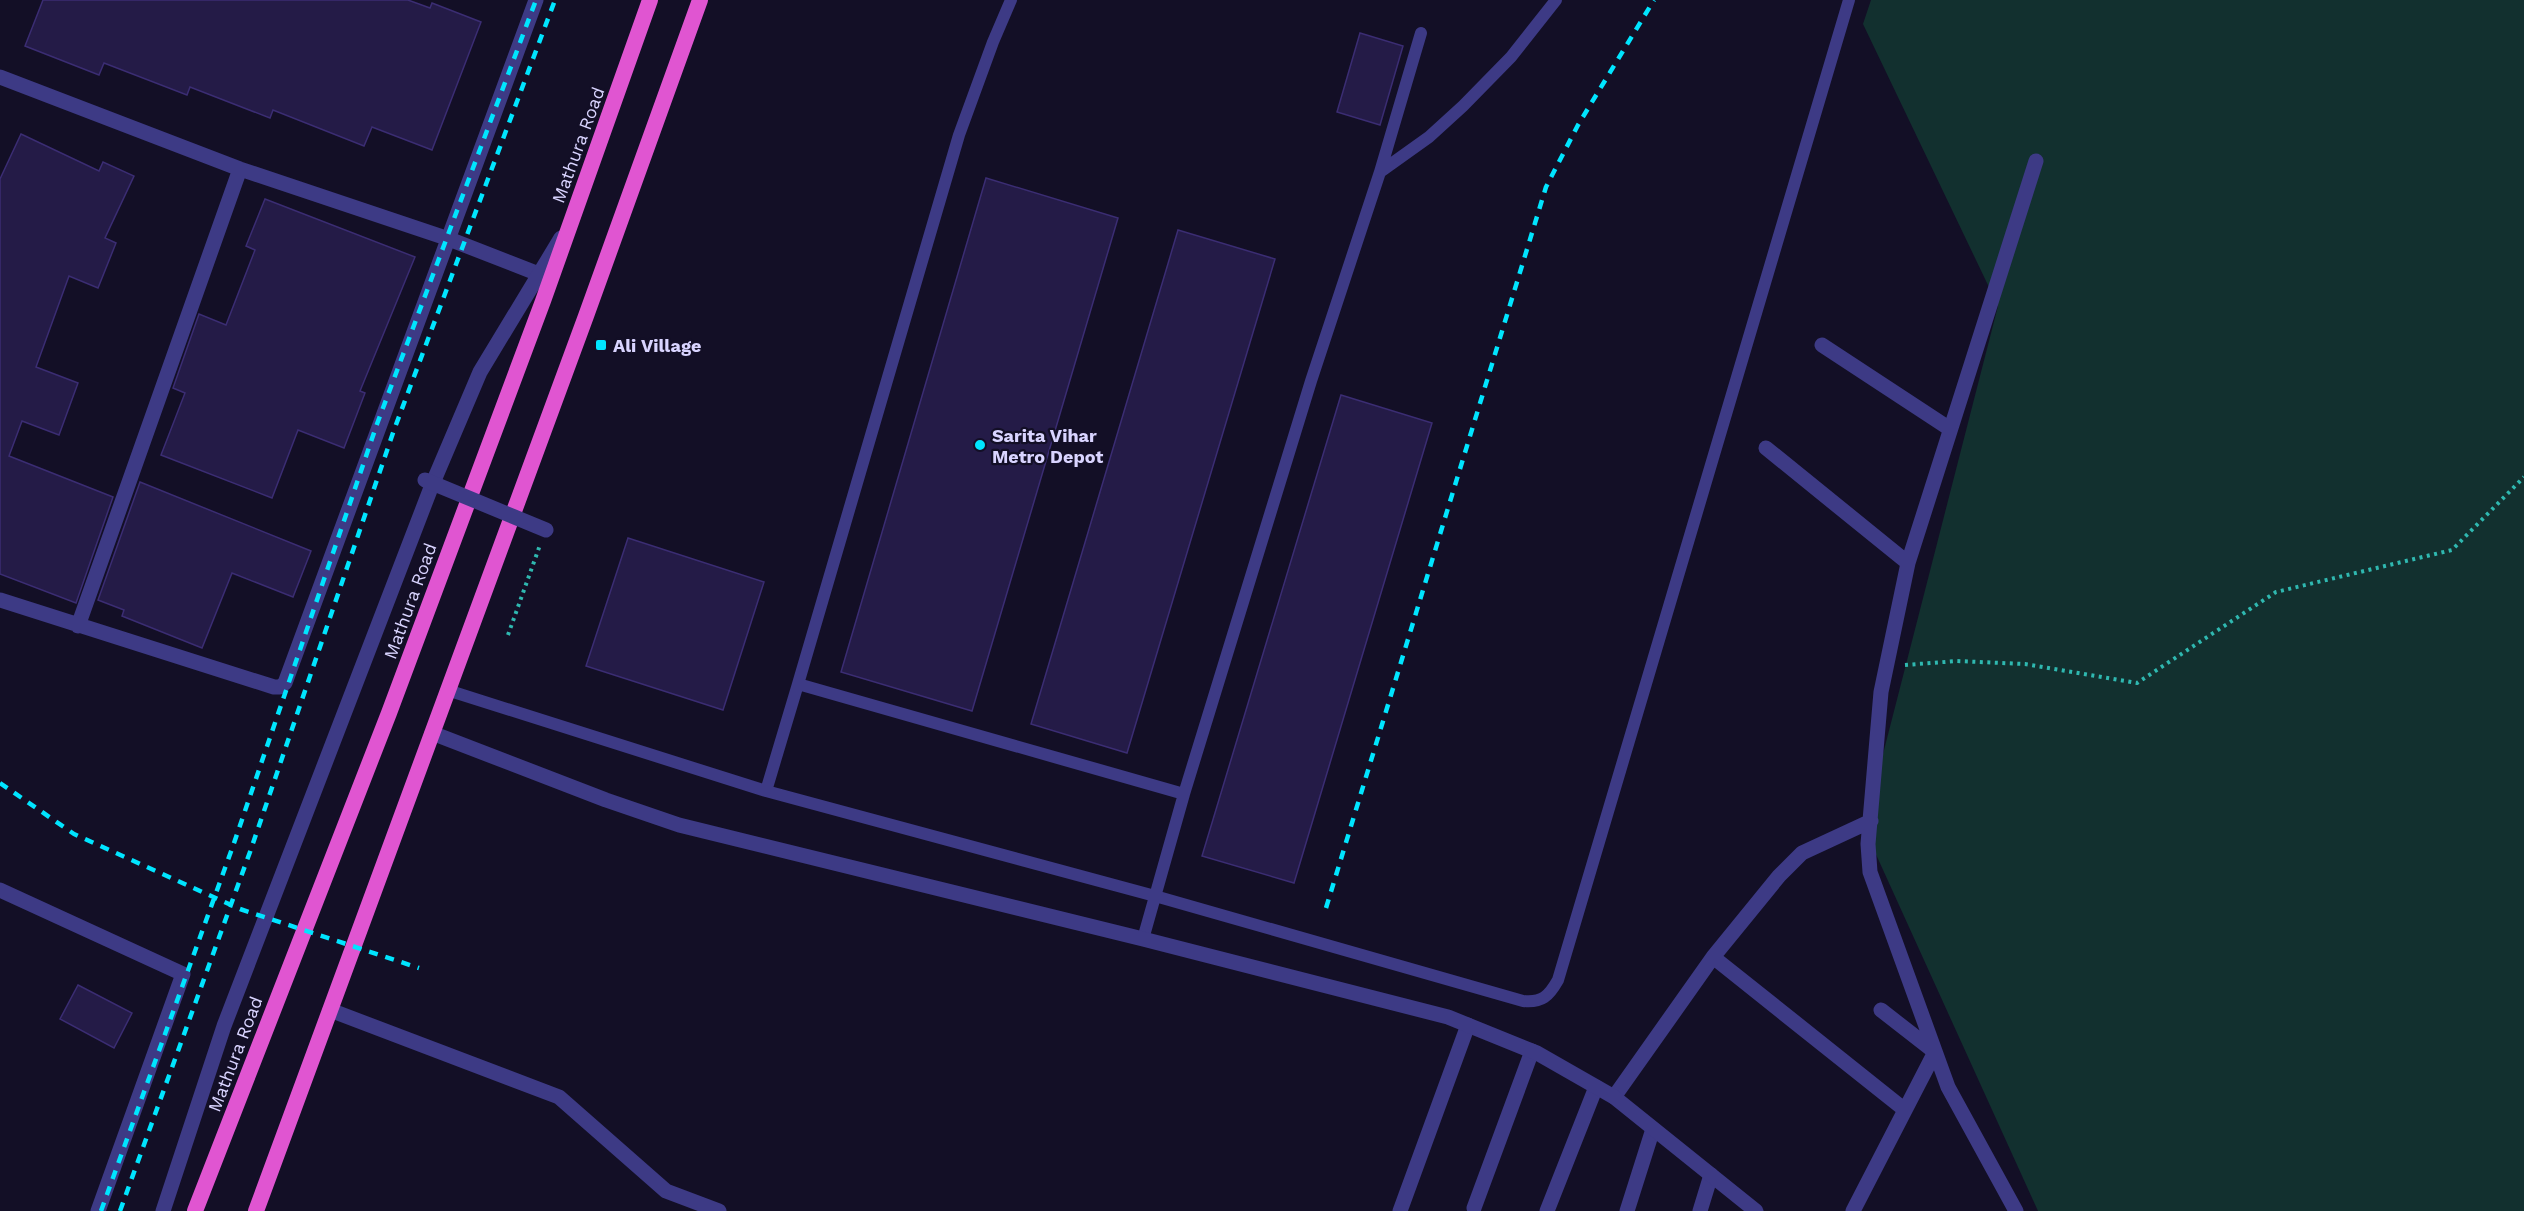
<svg xmlns="http://www.w3.org/2000/svg" width="2524" height="1211" viewBox="0 0 2524 1211" font-family="'Work Sans',sans-serif">
<style>
.green{fill:#12302f}
.building{fill:#241b47;stroke:#3b2d73;stroke-width:1.5}
.lines{fill:none;stroke-linecap:round;stroke-linejoin:round}
.path{stroke:#2fb8b0;stroke-width:4;stroke-dasharray:3 4.5;stroke-linecap:butt}
.service{stroke:#3d3a85;stroke-width:12}
.minor{stroke:#3d3a85;stroke-width:15}
.tertiary{stroke:#3d3a85;stroke-width:15}
.trunk{stroke:#e055d1;stroke-width:16}
.rail{stroke:#00e5ff;stroke-width:4.5;stroke-dasharray:9 8;stroke-linecap:butt}
.pedestrian-bridge{stroke:#3d3a85;stroke-width:15}
.poi-dot{fill:#00e5ff;stroke:#130f26;stroke-width:2}
.labels{text-anchor:middle;dominant-baseline:central;stroke-width:4.5;stroke-linejoin:round;paint-order:stroke}
.street-label{font-size:18px;fill:#d9d4ff;stroke:#130f26}
.poi-label{font-size:18px;font-weight:bold;fill:#d9d4ff;stroke:#130f26;text-anchor:start}
</style>
<rect width="100%" height="100%" fill="#130f26"/>
<path class="green" d="M1871,0H2524V1211H2038L1864,828L1998,306L1863,24Z"/>
<path class="building" d="M43,0H408L430,8L432,3L481,22L432,150L372,127L364,146L273,110L270,118L190,87L187,95L104,63L99,75L25,46Z
M1360,33L1403,46L1380,125L1337,112Z
M21,134L99,171L103,162L134,176L105,238L116,243L98,288L69,276L36,367L78,383L59,435L22,421L9,456L113,497L76,603L0,574V179Z
M986,178L1118,218L972,711L841,672Z
M265,199L415,257L360,391L365,393L344,448L298,430L272,498L161,455L185,393L173,388L199,314L226,325L255,250L246,246Z
M1178,230L1275,259L1127,753L1031,724Z
M1341,395L1432,423L1294,883L1202,856Z
M140,482L311,551L293,597L232,573L202,648L122,616L124,610L98,600Z
M628,538L764,582L723,710L586,666Z
M78,985L132,1013L114,1048L60,1019Z"/>
<g class="lines">
<path class="path" d="M508,635L540,545
M1905,665L1957,661L2025,664L2137,683L2276,592L2452,550L2524,477"/>
<path class="service" d="M1380,172L1421,33
M798,684L959,135L993,42L1011,0
M447,690L766,791L1155,896L1523,1001C1542,1003 1549,996 1558,980L1849,0
M766,791L798,684L1184,794
M1143,939L1184,794L1311,381L1380,172L1429,137L1463,106L1511,57L1556,0"/>
<path class="minor" d="M0,77L240,169L449,239L549,278
M1822,345L1950,429
M1766,448L1908,563
M0,600L274,687H280L285,683L536,0
M78,626L240,169
M0,890L183,974L98,1211
M1713,957L1905,1110
M330,1010L559,1097L666,1191L719,1211
M1614,1097L1713,957L1779,876L1802,853L1871,821
M1474,1208L1532,1051
M1400,1211L1468,1025
M1547,1211L1596,1087
M1627,1211L1653,1129
M1700,1211L1711,1175
M1853,1211L1935,1052L1881,1010
M2016,1211L1948,1087L1870,872L1868,844L1881,692L1908,563L2036,161"/>
<path class="tertiary" d="M432,733L606,800L679,825L1143,939L1448,1017L1537,1053L1614,1097L1756,1211
M163,1211L224,1026L432,485L480,372L561,238"/>
<path class="trunk" d="M195,1211L389,713L543,301L650,0
M256,1211L586,316L700,0"/>
<path class="rail" d="M0,783L74,834L240,909L419,968
M1326,908L1546,187L1578,125L1654,0
M101,1211L233,846L377,424L536,0
M120,1211L250,852L394,430L555,0"/>
<path class="pedestrian-bridge" d="M425,480L546,530"/>
</g>
<g class="poi-dot">
<rect x="595" y="339" width="12" height="12" rx="3"/>
<circle cx="980" cy="445" r="6"/>
</g>
<g class="labels">
<g class="street-label">
<text transform="translate(578 145) rotate(-70)">Mathura Road</text>
<text transform="translate(410 601) rotate(-70)">Mathura Road</text>
<text transform="translate(235 1054) rotate(-69)">Mathura Road</text>
</g>
<g class="poi-label">
<text x="613" y="345">Ali Village</text>
<text x="992" y="435">Sarita Vihar<tspan x="992" dy="21">Metro Depot</tspan></text>
</g>
</g>
</svg>
